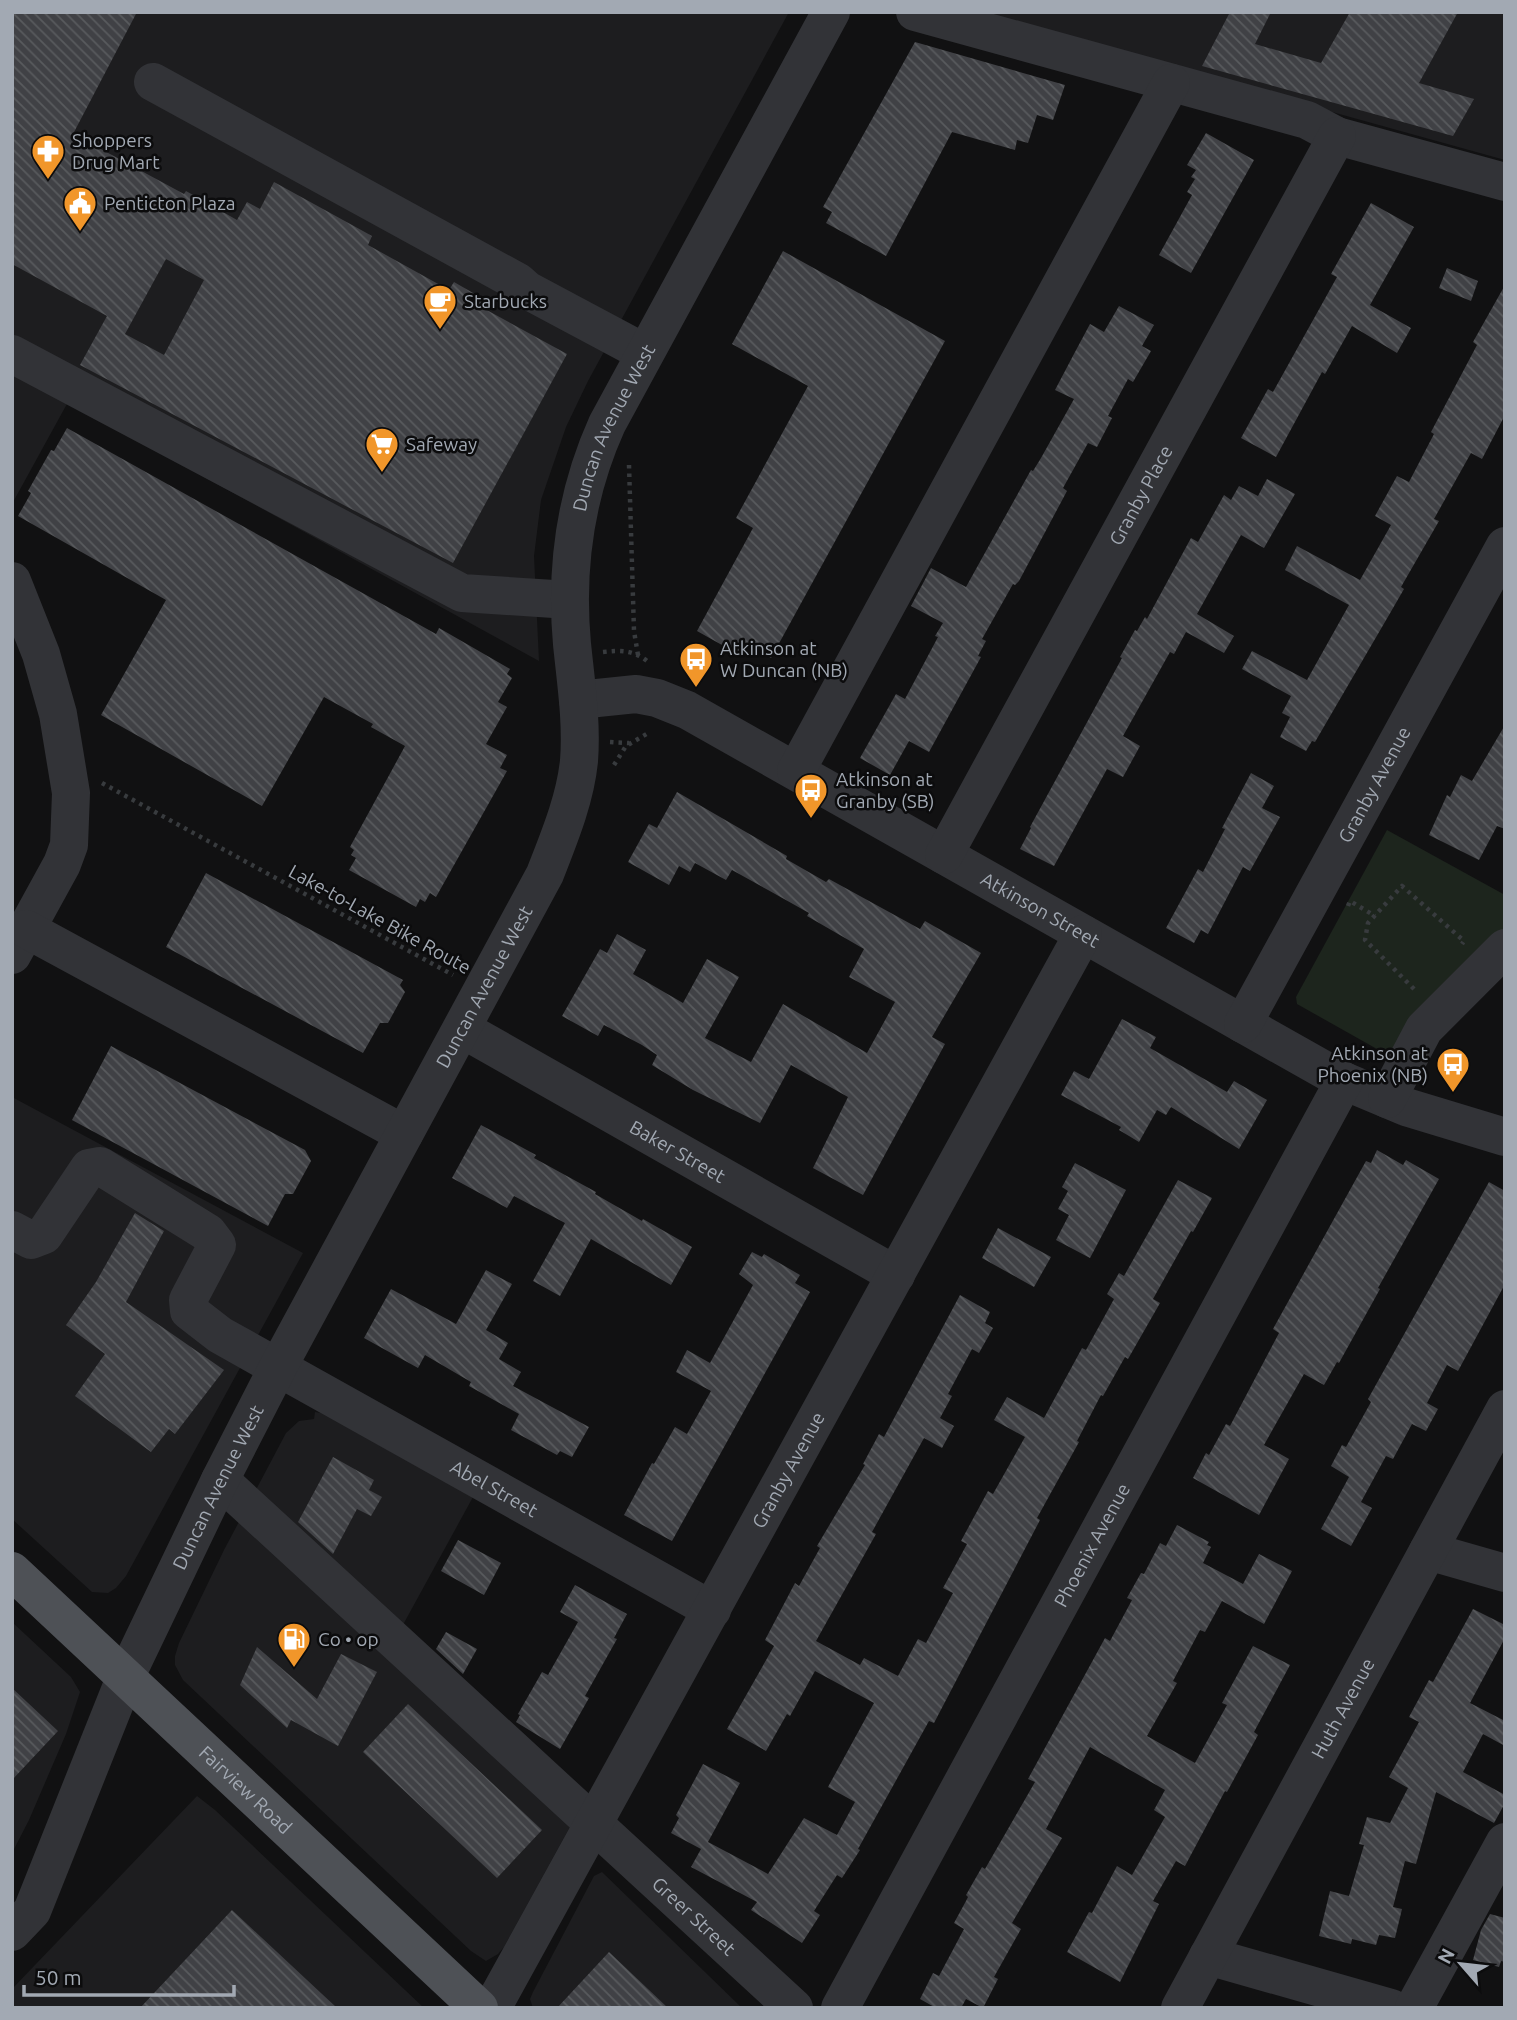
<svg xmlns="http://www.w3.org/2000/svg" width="1517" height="2020" viewBox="0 0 1517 2020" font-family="Ubuntu,sans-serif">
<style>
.built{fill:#1d1d1f}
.green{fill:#1d251d}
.building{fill:url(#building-back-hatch);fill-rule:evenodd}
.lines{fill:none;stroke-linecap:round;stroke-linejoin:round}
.path{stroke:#383b3e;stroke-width:4.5;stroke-dasharray:3.5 5;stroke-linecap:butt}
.minor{stroke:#323337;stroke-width:38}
.major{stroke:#4e5156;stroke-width:38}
.labels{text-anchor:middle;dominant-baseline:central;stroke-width:5;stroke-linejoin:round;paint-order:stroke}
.poi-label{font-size:19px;fill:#a2a9b3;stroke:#0c0c0d;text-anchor:start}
.street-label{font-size:19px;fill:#a2a9b3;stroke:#0c0c0d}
</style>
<defs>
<pattern id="building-back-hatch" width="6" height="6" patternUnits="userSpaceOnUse" patternTransform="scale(1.75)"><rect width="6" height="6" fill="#404145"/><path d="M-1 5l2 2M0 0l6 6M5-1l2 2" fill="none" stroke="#585a5d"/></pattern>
</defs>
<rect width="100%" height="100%" fill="#111112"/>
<path class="built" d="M12,12H789L588,381L566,427L541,500L534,556L539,661L68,402L12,504Z
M981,12H1505V160L1192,73Z
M12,1097L303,1253L126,1576L116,1588L108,1593L92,1592L12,1519Z
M315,1412L321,1413L473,1497L387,1654L571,1825L504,1947L498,1954L486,1961L471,1951L183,1680L175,1665V1656L179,1643L224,1550L286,1433L299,1421L314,1419Z
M12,1622L71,1677L80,1692L66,1734L29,1820L12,1853Z
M197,1796L215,1810L424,2008H12V1989Z
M602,1872L742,2008H533L530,1999L533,1992L594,1876Z"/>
<path class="green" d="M1387,830L1505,895V930L1393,1058L1297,1004L1296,997Z"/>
<path class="building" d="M12,12H137L73,134L184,194L186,191L237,220L247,202L260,209L274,182L372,236L368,245L449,290L454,282L487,301L483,308L567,354L453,563L80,365L107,316L12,264ZM166,259L204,280L164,355L125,334Z
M1230,12H1271L1255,44L1321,63L1350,12H1458L1419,83L1474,99L1453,136L1202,66Z
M915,42L1065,85L1053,120L1037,115L1028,143L1017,140L1015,150L952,132L886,256L826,223L832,212L823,207Z
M1206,133L1254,160L1191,273L1159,255L1192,195L1187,192L1195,179L1191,177L1196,170L1187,165Z
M1371,203L1414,227L1370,305L1411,328L1397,353L1352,326L1325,374L1322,372L1276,457L1241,438L1268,389L1273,392L1337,277L1331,274Z
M783,251L945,341L771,658L743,643L738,654L697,631L753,528L736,518L808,386L732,344Z
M1447,268L1478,281L1471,301L1439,288Z
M1505,285V415L1482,459L1471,453L1434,519L1439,521L1401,587L1404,589L1389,615L1315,742L1312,741L1306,751L1280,737L1290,717L1282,713L1291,696L1242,669L1252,651L1307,680L1349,605L1285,570L1297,546L1360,580L1391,525L1375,516L1397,476L1409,482L1434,434L1431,432L1477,345L1473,342Z
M1119,306L1154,325L1142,346L1151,351L1133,382L1128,379L1108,416L1112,418L1097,447L1088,443L1063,488L1067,491L1019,581L1015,585L1013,584L982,639L986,641L978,656L981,657L929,752L909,741L890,775L860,758L896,694L905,699L938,637L935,636L943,623L911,606L931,568L966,587L1031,470L1033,471L1041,458L1074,399L1055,390L1075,352L1090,324L1104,332Z
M67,428L436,634L439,628L510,669L507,674L512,678L498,702L507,707L486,744L507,755L500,768L507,771L436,897L430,893L425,902L420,899L416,907L349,870L356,858L351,855L354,850L350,847L405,746L371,727L373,724L324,697L262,806L101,715L166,600L18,516L31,493L28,491L51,450L54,451Z
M1267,479L1295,494L1264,548L1241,535L1197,614L1234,636L1224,653L1186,632L1174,654L1170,652L1123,736L1140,746L1123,777L1107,769L1054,866L1020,849L1031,828L1030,827L1122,658L1120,657L1135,630L1137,631L1145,617L1147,619L1191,538L1198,542L1224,495L1231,500L1239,486L1258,496Z
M1505,725V829L1497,826L1479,860L1429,835L1447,795L1450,797L1461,775L1472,781Z
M1251,773L1274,786L1262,808L1280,817L1250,871L1243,867L1208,934L1201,930L1194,943L1166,928L1198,869L1203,872L1225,829L1222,828Z
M677,792L787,856L786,859L826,882L829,879L920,929L925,921L981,953L932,1037L945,1044L863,1195L813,1168L848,1097L791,1065L760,1123L693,1090L652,1065L657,1055L642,1045L604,1025L598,1036L562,1016L600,949L607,953L617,934L646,950L633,974L683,1003L707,959L739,977L705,1038L751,1062L783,1004L867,1053L895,1002L849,977L864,949L807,916L809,913L768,890L732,870L726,880L695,863L690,872L679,866L669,885L628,862L649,824L657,828Z
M206,873L403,980L400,985L405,992L388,1023H380L363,1053L166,947Z
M1122,1019L1156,1037L1150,1048L1227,1092L1234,1081L1267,1100L1239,1149L1171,1107L1166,1115L1157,1110L1139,1142L1119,1130L1121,1127L1061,1095L1074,1071L1089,1079Z
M111,1046L305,1150L311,1161L293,1194H285L268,1226L72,1120Z
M481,1125L536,1155L534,1158L596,1192L595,1194L642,1221L643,1219L692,1247L671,1285L591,1239L560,1296L533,1281L565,1223L514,1196L507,1208L452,1178Z
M1377,1150L1403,1165L1406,1160L1439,1179L1378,1288L1380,1289L1339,1363L1337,1362L1324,1385L1304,1374L1264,1445L1289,1459L1259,1515L1193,1478L1206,1453L1209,1455L1226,1424L1230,1426L1279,1333L1273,1329L1366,1161L1371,1163Z
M1075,1163L1126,1190L1090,1258L1056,1240L1069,1215L1058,1209L1068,1191L1062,1187Z
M1178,1180L1212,1198L1193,1232L1191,1231L1153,1299L1160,1303L1128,1359L1125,1357L1103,1396L1101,1395L1077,1441L1079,1442L1037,1518L1040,1520L934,1723L929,1721L858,1849L860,1850L842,1878L837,1875L814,1911L820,1915L802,1943L751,1910L757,1902L691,1867L701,1849L671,1833L679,1818L676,1815L703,1764L740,1783L708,1842L768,1874L804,1818L837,1835L855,1802L828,1787L874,1703L815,1671L790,1716L787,1714L766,1751L727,1729L774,1646L765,1640L795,1583L799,1586L820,1548L817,1546L865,1465L863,1464L879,1434L884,1437L960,1295L990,1312L985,1323L993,1328L979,1353L972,1349L948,1394L952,1396L940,1418L954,1426L942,1448L924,1438L872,1532L876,1534L816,1641L860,1665L864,1658L898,1676L918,1639L926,1643L953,1593L943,1588L967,1544L961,1541L988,1491L993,1494L1025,1437L994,1420L1007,1397L1044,1418L1081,1350L1082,1348L1086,1350L1114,1299L1107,1294L1119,1273L1124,1276Z
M1489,1182L1505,1191V1284L1458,1371L1447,1365L1427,1403L1438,1409L1426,1431L1412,1424L1393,1459L1386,1456L1361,1502L1372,1508L1351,1546L1321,1529L1349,1477L1331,1466L1342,1445L1346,1447L1371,1402L1368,1399Z
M135,1213L164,1231L126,1302L224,1370L175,1434L169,1429L151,1452L75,1396L105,1354L66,1325L96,1282Z
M998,1228L1051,1257L1034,1287L982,1258Z
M752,1252L762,1257L764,1254L800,1275L795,1283L810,1292L672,1541L624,1515L652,1463L654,1464L675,1427L687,1434L711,1391L676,1372L687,1350L710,1363L753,1285L739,1274Z
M486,1270L512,1284L486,1330L508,1343L499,1359L521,1372L513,1386L589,1427L572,1457L560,1451L557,1455L511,1430L519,1414L469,1386L471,1382L425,1355L418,1368L364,1338L391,1289L456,1324Z
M333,1457L374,1480L369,1490L382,1497L371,1516L357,1509L333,1554L298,1522Z
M1177,1525L1209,1542L1207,1545L1211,1547L1203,1563L1243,1584L1259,1554L1292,1571L1264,1624L1222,1601L1205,1632L1200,1630L1173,1681L1177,1683L1147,1736L1195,1763L1227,1705L1222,1703L1253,1646L1290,1665L1254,1732L1258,1735L1227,1792L1225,1791L1185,1866L1176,1861L1153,1901L1159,1904L1120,1982L1067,1952L1089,1912L1092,1913L1117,1866L1132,1875L1165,1817L1154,1810L1165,1790L1090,1747L1046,1829L1062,1838L1012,1923L1021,1929L994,1977L998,1979L983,2008L966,1999L961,2008H936L920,1999L933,1973L939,1976L964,1929L954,1923L966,1901L968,1897L966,1895L982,1867L985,1869L1035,1782L1028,1779L1105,1638L1110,1641L1132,1600L1127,1598L1141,1573L1144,1574L1160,1543L1166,1546Z
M458,1540L501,1563L484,1595L441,1571Z
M575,1585L627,1614L614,1638L617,1639L585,1696L589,1698L560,1749L516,1722L520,1715L518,1714L542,1672L548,1675L578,1622L560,1612Z
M1473,1609L1505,1625V1638L1470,1703L1505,1721V1746L1483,1734L1463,1772L1505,1795V1803L1494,1823L1436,1792L1416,1864L1405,1861L1393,1907L1402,1909L1395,1938L1379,1935L1376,1945L1352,1939L1351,1944L1319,1936L1330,1891L1349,1896L1364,1845L1359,1844L1367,1817L1390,1823L1408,1788L1389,1777L1419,1722L1409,1717L1429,1680L1433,1682Z
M446,1632L477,1649L463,1674L436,1649Z
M257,1647L317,1699L341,1654L377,1672L338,1746L291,1720L287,1728L240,1685Z
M12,1688L58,1731L12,1780Z
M408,1704L542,1830L497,1878L363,1752Z
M232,1910L337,2008H140Z
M1490,1914L1505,1918V1962L1501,1961L1499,1967L1473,1960L1481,1930Z
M609,1952L668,2008H557Z"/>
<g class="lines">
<path class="path" d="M629,465L634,631L638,655
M603,652C621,650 633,650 647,661
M610,742L629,743
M614,765L626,746L650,732
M102,783L453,975
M1348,906L1350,901L1375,916
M1414,989L1365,940L1368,923L1402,886L1464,941L1462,944"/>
<g class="minor">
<path d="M915,12L1307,120L1337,136L1505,182"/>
<path d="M153,82L518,282L527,290L645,353"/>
<path d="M12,354L462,593L569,600"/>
<path d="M12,581L41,654L58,714L71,793L69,845L62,864L12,955"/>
<path id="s1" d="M578,700L636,694L657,698L687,710L1344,1081L1406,1107L1505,1137"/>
<path d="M796,771L1171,83"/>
<path id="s2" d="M944,855L1337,136"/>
<path d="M26,929L404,1134"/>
<path id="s3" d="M1243,1024L1505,546"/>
<path id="s4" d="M462,1029L896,1275"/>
<path d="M1387,1099L1424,1029L1505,948"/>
<path id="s5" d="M12,1230L31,1240L44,1235L89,1168L100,1166L208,1233L217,1245L188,1300L189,1311L220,1335L712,1610"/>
<path id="s6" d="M220,1480L794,2008"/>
<path d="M1428,1551L1505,1573"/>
<path id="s7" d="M12,1932L32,1911L125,1678L220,1480L278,1367L545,874C559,838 575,800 579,761C582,722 576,683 572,644C565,567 575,495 607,424L831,12"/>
<path d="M1208,1956L1391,2008"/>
<path id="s8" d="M492,2008L1083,934"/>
<path id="s9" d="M840,2008L1344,1081"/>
<path id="s10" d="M1180,2008L1505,1409"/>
<path d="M1414,2008L1505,1842"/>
</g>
<path class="major" id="s11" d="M12,1571L479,2008"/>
</g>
<defs>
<symbol id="pharmacy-pin" viewBox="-11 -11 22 30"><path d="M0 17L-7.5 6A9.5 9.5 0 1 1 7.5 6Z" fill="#f1962a" stroke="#0c0c0d"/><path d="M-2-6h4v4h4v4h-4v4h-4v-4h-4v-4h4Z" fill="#fff"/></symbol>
<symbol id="civic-pin" viewBox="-11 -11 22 30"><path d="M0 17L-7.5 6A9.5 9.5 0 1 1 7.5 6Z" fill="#f1962a" stroke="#0c0c0d"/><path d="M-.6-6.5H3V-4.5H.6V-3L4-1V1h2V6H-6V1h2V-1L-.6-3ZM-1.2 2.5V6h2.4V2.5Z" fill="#fff"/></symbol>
<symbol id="cafe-pin" viewBox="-11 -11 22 30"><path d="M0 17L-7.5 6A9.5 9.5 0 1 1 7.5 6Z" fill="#f1962a" stroke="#0c0c0d"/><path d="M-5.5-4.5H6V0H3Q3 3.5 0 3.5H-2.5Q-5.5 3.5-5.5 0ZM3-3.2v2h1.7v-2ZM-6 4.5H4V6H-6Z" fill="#fff"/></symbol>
<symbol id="supermarket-pin" viewBox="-11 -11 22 30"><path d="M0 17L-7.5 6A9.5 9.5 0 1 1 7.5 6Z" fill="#f1962a" stroke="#0c0c0d"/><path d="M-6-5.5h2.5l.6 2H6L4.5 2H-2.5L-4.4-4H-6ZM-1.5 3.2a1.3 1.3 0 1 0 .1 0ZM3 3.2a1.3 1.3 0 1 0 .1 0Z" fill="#fff"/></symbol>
<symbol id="bus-pin" viewBox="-11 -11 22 30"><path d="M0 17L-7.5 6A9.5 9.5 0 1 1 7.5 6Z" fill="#f1962a" stroke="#0c0c0d"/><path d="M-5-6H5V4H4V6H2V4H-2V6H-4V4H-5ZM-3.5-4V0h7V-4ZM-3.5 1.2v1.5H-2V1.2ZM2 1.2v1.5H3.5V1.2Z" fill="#fff"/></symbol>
<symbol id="fuel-pin" viewBox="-11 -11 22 30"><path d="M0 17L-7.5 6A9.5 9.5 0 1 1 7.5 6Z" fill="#f1962a" stroke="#0c0c0d"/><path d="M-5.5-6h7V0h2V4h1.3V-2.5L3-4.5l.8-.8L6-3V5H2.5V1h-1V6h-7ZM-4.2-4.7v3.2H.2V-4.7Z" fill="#fff"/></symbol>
</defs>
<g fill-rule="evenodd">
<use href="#pharmacy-pin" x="29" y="132" width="38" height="52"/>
<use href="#civic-pin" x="61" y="184" width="38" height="52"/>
<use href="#cafe-pin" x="421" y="282" width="38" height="52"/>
<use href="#supermarket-pin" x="363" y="425" width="38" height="52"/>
<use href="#bus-pin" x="677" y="640" width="38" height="52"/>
<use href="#bus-pin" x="792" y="771" width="38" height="52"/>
<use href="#bus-pin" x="1434" y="1045" width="38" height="52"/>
<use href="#fuel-pin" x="275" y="1620" width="38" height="52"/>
</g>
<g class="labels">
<g class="poi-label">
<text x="72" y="140">Shoppers<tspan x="72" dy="22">Drug Mart</tspan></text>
<text x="104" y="203">Penticton Plaza</text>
<text x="464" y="301">Starbucks</text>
<text x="406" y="444">Safeway</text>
<text x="720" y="648">Atkinson at<tspan x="720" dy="22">W Duncan (NB)</tspan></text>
<text x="836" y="779">Atkinson at<tspan x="836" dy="22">Granby (SB)</tspan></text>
<text x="1428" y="1053" text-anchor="end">Atkinson at<tspan x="1428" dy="22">Phoenix (NB)</tspan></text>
<text x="318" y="1639">Co • op</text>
</g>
<g class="street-label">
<text stroke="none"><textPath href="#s7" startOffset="1647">Duncan Avenue West</textPath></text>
<text stroke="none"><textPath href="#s2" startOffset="410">Granby Place</textPath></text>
<text stroke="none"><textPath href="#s3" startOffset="273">Granby Avenue</textPath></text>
<text stroke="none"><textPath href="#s1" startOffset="518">Atkinson Street</textPath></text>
<text transform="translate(380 919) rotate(29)">Lake-to-Lake Bike Route</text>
<text stroke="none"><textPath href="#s7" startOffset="1059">Duncan Avenue West</textPath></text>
<text stroke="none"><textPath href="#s4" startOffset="248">Baker Street</textPath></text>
<text stroke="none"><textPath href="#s8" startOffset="614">Granby Avenue</textPath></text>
<text stroke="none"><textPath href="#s7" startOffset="492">Duncan Avenue West</textPath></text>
<text stroke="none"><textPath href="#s5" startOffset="696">Abel Street</textPath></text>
<text stroke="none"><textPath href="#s9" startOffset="527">Phoenix Avenue</textPath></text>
<text stroke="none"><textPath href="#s10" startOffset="341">Huth Avenue</textPath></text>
<text stroke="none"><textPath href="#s11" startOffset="320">Fairview Road</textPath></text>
<text stroke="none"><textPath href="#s6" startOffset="644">Greer Street</textPath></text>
</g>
</g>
<rect width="1517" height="2020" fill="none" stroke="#a2a9b3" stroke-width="28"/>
<g transform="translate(1461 1964) rotate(298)" stroke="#0c0c0d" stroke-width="5" paint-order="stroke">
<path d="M0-5L12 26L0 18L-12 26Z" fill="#a2a9b3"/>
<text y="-10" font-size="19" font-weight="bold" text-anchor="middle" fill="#a2a9b3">N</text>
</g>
<path d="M24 1985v10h210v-10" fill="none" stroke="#a2a9b3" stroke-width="3.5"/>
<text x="35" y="1985" font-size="21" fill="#a2a9b3" stroke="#0c0c0d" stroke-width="5" paint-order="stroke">50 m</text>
</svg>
